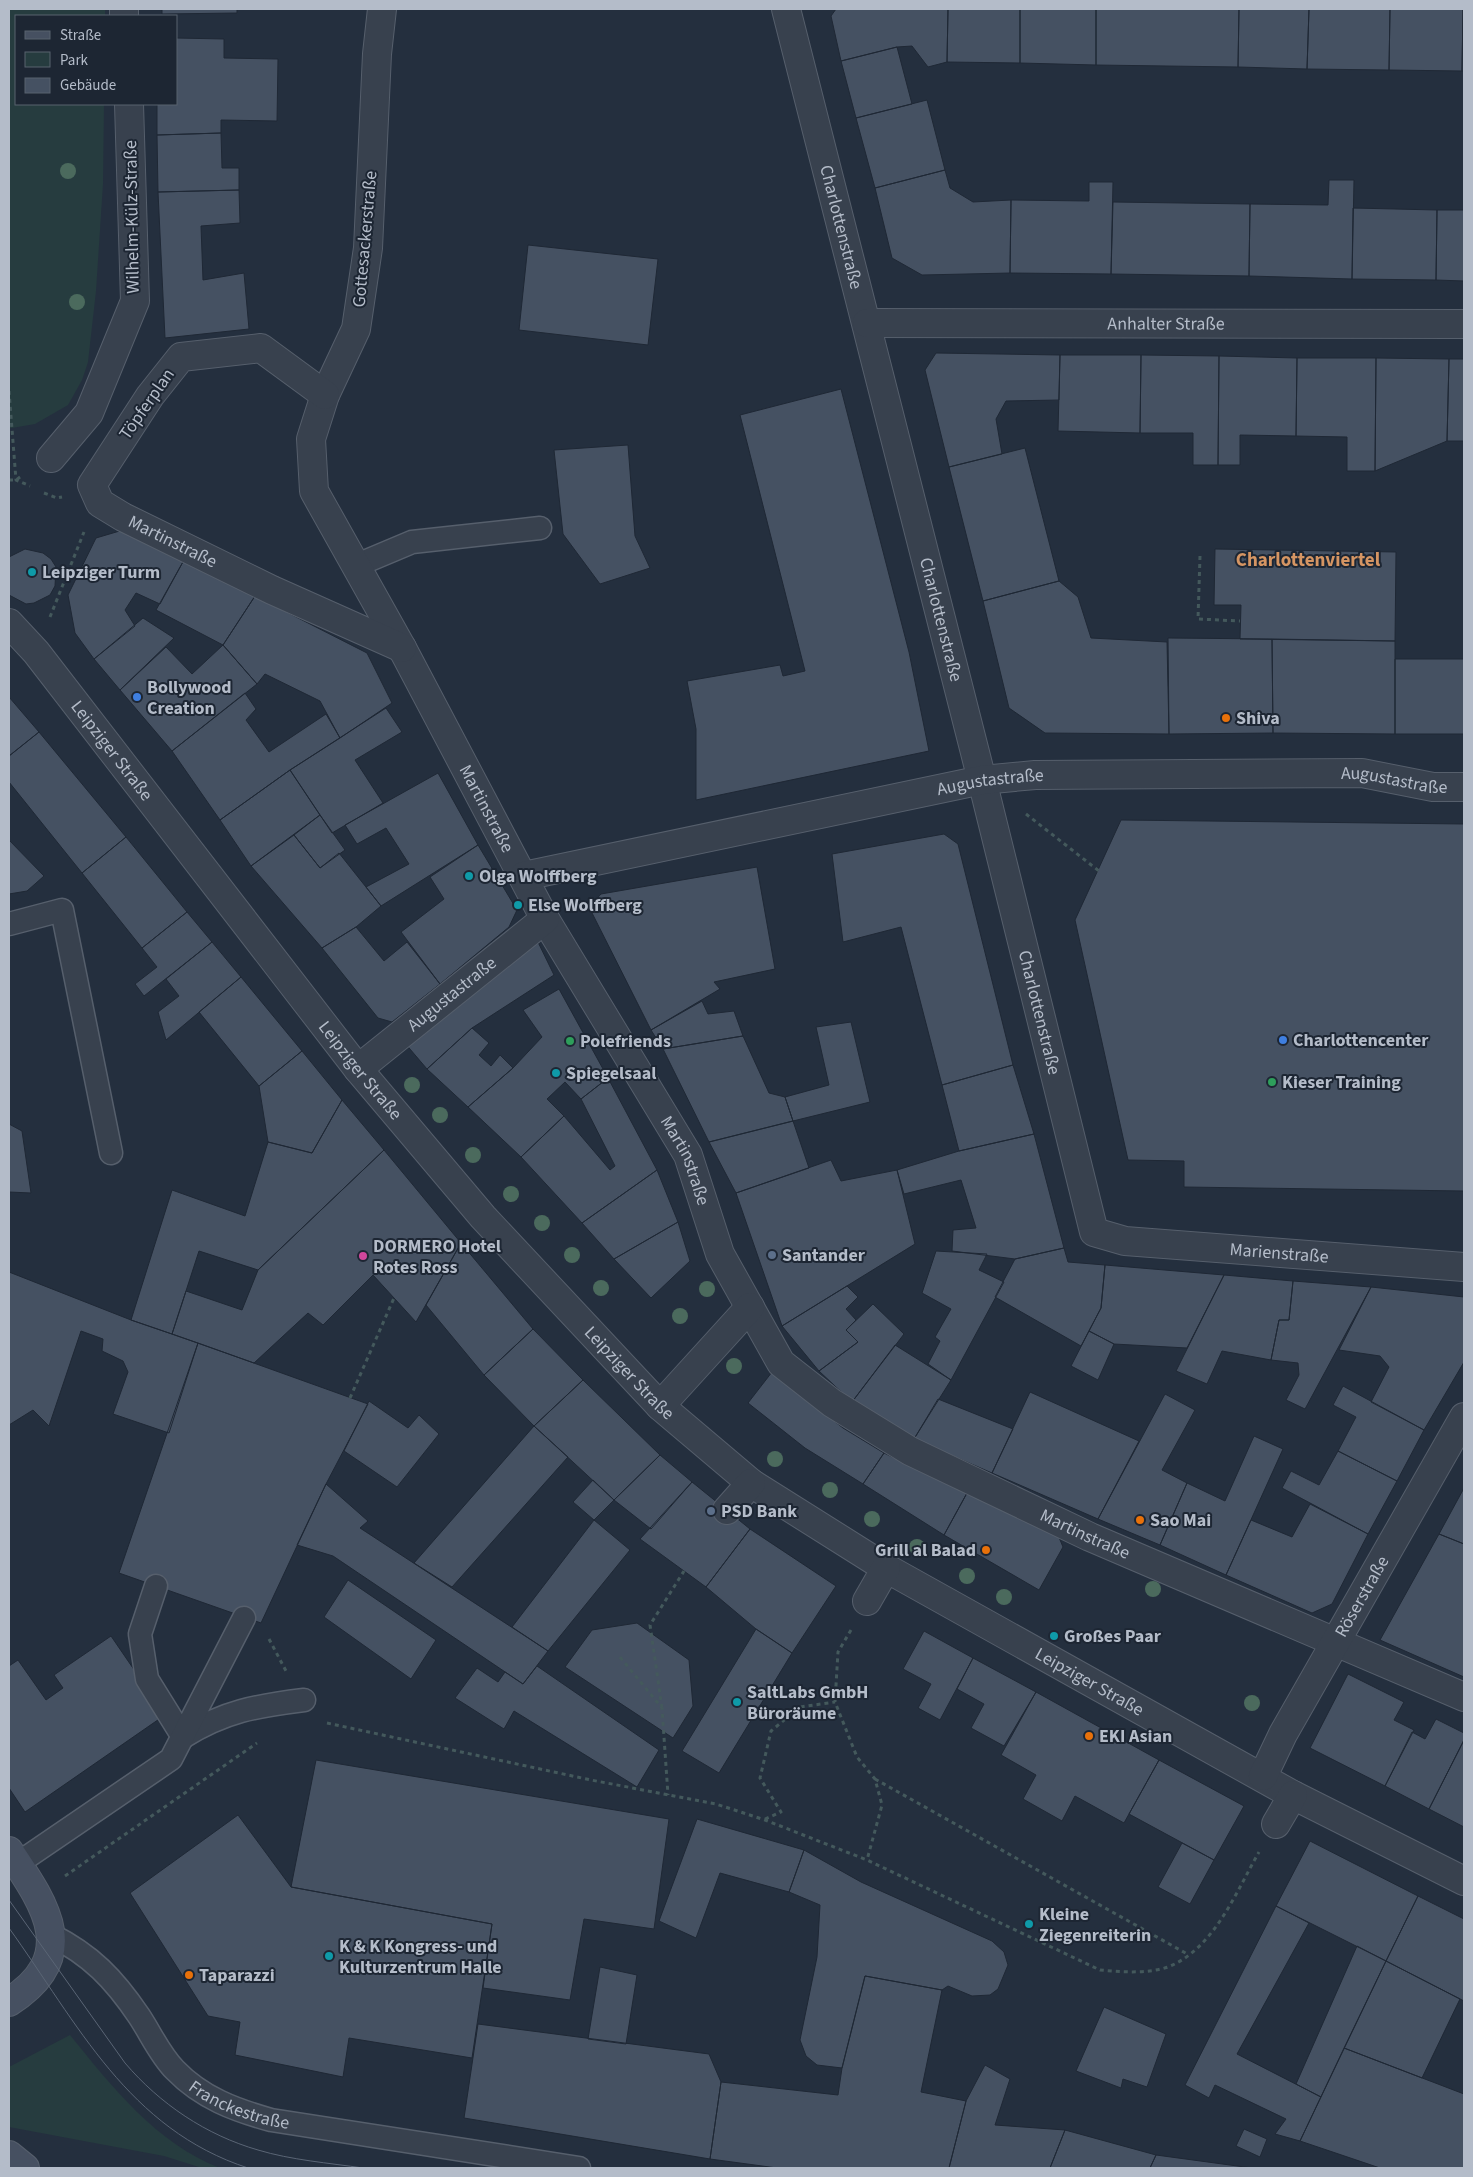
<svg xmlns="http://www.w3.org/2000/svg" width="1473" height="2177" viewBox="0 0 1473 2177" font-family="'Source Sans 3',sans-serif">
<style>
.green{fill:#263c3f}
.building{fill:#455162;stroke:#1f2835}
.lines{fill:none;stroke-linecap:round;stroke-linejoin:round}
.lane-casing{stroke:#565f6c;stroke-width:25}
.street-casing{stroke:#565f6c;stroke-width:30}
.secondary-casing{stroke:#565f6c;stroke-width:30}
.path{stroke:#44595c;stroke-width:3;stroke-dasharray:4 4;stroke-linecap:butt}
.lane{stroke:#38414e;stroke-width:22}
.street{stroke:#38414e;stroke-width:28}
.secondary{stroke:#465061;stroke-width:28}
.tram{stroke:#5a6575;stroke-width:1}
.tree{fill:#4b6a5d}
.culture-dot{fill:#0f9aa8;stroke:#1d2633;stroke-width:2}
.shop-dot{fill:#3f7fe0;stroke:#1d2633;stroke-width:2}
.food-dot{fill:#e8710a;stroke:#1d2633;stroke-width:2}
.leisure-dot{fill:#2e9e5b;stroke:#1d2633;stroke-width:2}
.service-dot{fill:#5c6f8a;stroke:#1d2633;stroke-width:2}
.hotel-dot{fill:#d1479c;stroke:#1d2633;stroke-width:2}
.labels{text-anchor:middle;dominant-baseline:central;stroke-width:4;stroke-linejoin:round;paint-order:stroke}
.street-label{font-size:18px;fill:#b4bcc9;stroke:#1d2633}
.poi-label{font-size:18px;font-weight:bold;fill:#b4bcc9;stroke:#1d2633;text-anchor:start}
.neighbourhood-label{font-size:19px;font-weight:bold;fill:#d59563;stroke:#1d2633}
</style>
<rect width="100%" height="100%" fill="#242f3e"/>
<path class="green" d="M9,9H105V16H16V104H104L103,184L96,291L88,362L82,380L68,405L35,424L12,428H9Z
M70,2035C112,2087 156,2143 220,2168H202L164,2156L9,2127V2067Z"/>
<path class="building" d="M162,9H237V13L162,14Z
M836,9H948L947,62L928,67L912,46L897,47L841,61L831,16Z
M948,9H1020V63L947,62Z
M1020,9H1096V65L1020,63Z
M1096,9H1239L1238,67L1096,65Z
M1239,9H1309L1307,69L1238,67Z
M1309,9H1390L1389,70L1307,69Z
M1390,9H1463L1462,71L1389,70Z
M1463,9H1464V71H1462Z
M176,38L224,39V58L278,59L277,121L221,120V133L157,135V104H176Z
M897,47L912,104L856,118L841,61Z
M927,100L945,170L875,188L856,118Z
M221,133L222,168H239V190L158,192L157,135Z
M945,170L950,188L973,202L1011,200L1010,273L922,275L892,258L875,188Z
M1329,180H1354L1352,279L1249,276L1250,204L1328,205Z
M1089,182H1113L1111,274L1010,273L1011,200L1089,201Z
M239,190L240,223L201,226L203,280L244,273L249,329L165,338L158,192Z
M1113,202L1250,204L1249,276L1111,274Z
M1353,208L1437,210L1436,280L1352,279Z
M1437,210H1464V281L1436,280Z
M528,245L658,259L648,345L519,330Z
M936,353L1060,355L1059,400L1006,401L996,419L1002,454L949,467L925,370Z
M1060,355H1141L1140,433L1058,431Z
M1141,355L1219,356L1218,465H1193V433H1140Z
M1219,356L1297,358L1296,436L1240,435V465H1218Z
M1297,358H1376L1375,471H1347V437L1296,436Z
M1376,358L1449,359L1447,441L1375,471Z
M1449,359H1464V441H1447Z
M841,389L909,652L929,751L696,800V729L687,681L780,665L783,676L805,671L740,415Z
M628,445L635,536L650,568L600,584L563,534L554,450Z
M1025,448L1059,581L983,601L949,467Z
M123,530L184,560L160,604L136,593L125,610L135,626L94,659L75,633L68,595L96,538Z
M25,549L43,553L51,559L56,567L55,586L50,595L34,603L26,604L9,595V557Z
M1215,549L1396,552L1395,641L1240,639L1241,605H1214Z
M184,560L255,596L223,645L156,610Z
M1059,581L1078,597L1091,638L1167,642L1169,734L1045,733L1009,708L983,601Z
M255,596L367,653L392,703L340,738L320,701L265,674L257,684L223,645Z
M143,618L174,638L120,690L94,659Z
M1168,638L1272,639L1273,733L1169,734Z
M1272,639L1395,641V734L1273,733Z
M223,645L257,684L172,751L120,690L166,647L192,674Z
M1395,659H1464V734H1395Z
M245,693L256,709L246,720L269,752L326,714L340,738L290,770L220,820L172,751Z
M9,697L39,732L9,756Z
M386,708L402,732L355,760L383,803L332,833L290,770Z
M39,732L126,837L82,873L9,782V756Z
M290,770L320,815L251,866L220,820Z
M438,773L478,845L381,906L366,887L409,864L386,828L357,844L345,825Z
M320,815L345,850L320,868L294,835Z
M1121,820L1464,824V1191L1184,1187V1161L1128,1160L1075,920Z
M944,834L958,844L1013,1065L942,1085L901,927L843,942L832,854Z
M294,835L320,868L339,853L381,906L356,927L322,948L251,866Z
M126,837L187,912L142,948L82,873Z
M9,840L44,876L27,891L9,894Z
M478,845L517,910L509,927L440,984L401,932L444,899L430,877Z
M757,867L775,969L714,982L720,989L651,1030L589,907L601,894Z
M187,912L212,942L144,996L135,984L157,967L142,948Z
M356,927L384,961L407,942L440,984L392,1022L378,1018L322,948Z
M536,938L554,975L472,1028L427,1069L404,1042Z
M212,942L241,977L166,1040L158,1012L179,996L166,979Z
M241,977L302,1051L259,1086L199,1012Z
M559,989L608,1078L581,1099L565,1082L547,1099L564,1116L521,1157L468,1107L513,1068L542,1037L523,1010Z
M702,1001L708,1014L734,1011L743,1036L663,1049L651,1030Z
M851,1022L870,1102L793,1121L785,1097L829,1085L816,1027Z
M472,1028L489,1043L479,1055L491,1066L500,1055L513,1068L468,1107L427,1069Z
M743,1036L769,1093L785,1097L793,1121L709,1142L663,1049Z
M302,1051L342,1100L312,1153L268,1142L259,1086Z
M1013,1065L1034,1134L959,1151L942,1085Z
M608,1078L657,1170L582,1223L521,1157L564,1116L610,1170L615,1166L581,1099Z
M342,1100L384,1150L258,1270L199,1251L172,1334L131,1320L172,1190L245,1216L268,1142L312,1153Z
M793,1121L809,1168L736,1193L709,1142Z
M9,1124L22,1131L31,1193L9,1192Z
M1034,1134L1064,1248L1015,1259L952,1251L953,1230L976,1228L961,1180L904,1194L897,1170L959,1151Z
M384,1150L461,1243L416,1322L373,1275L323,1325L308,1313L254,1363L172,1334L186,1291L242,1310L258,1270Z
M831,1160L841,1181L897,1170L915,1244L782,1326L736,1193Z
M657,1170L678,1222L614,1259L582,1223Z
M678,1222L690,1261L651,1298L614,1259Z
M461,1243L533,1329L484,1375L426,1305Z
M1064,1248L1068,1262L1105,1265L1101,1308L1081,1346L995,1297L1015,1259Z
M936,1251L987,1254L979,1270L1004,1282L951,1380L928,1364L940,1341L935,1337L951,1309L922,1293Z
M1105,1265L1224,1275L1187,1348L1114,1344L1089,1331L1101,1308Z
M9,1272L131,1320L198,1343L169,1433L113,1414L128,1372L123,1361L102,1351L103,1339L81,1331L49,1426L33,1410L9,1425Z
M1224,1275L1293,1281L1289,1320H1279L1271,1360L1222,1351L1207,1384L1176,1371Z
M1293,1281L1371,1287L1305,1409L1286,1400L1299,1375L1298,1363L1271,1360L1279,1320H1289Z
M847,1286L858,1297L846,1309L856,1320L846,1330L858,1342L819,1371L782,1326Z
M1371,1287L1464,1297V1362L1424,1430L1371,1402L1389,1367L1380,1356L1339,1350Z
M873,1304L904,1334L852,1402L819,1371L858,1342L846,1330Z
M533,1329L583,1380L534,1426L484,1375Z
M1089,1331L1114,1344L1098,1380L1071,1366Z
M198,1343L368,1404L326,1484L261,1623L119,1573Z
M895,1345L951,1380L914,1439L852,1402Z
M772,1372L843,1428L884,1453L863,1484L805,1448L748,1403Z
M583,1380L660,1455L614,1500L534,1426Z
M1343,1386L1424,1430L1397,1481L1338,1451L1356,1417L1333,1405Z
M1030,1392L1139,1441L1098,1519L992,1473Z
M1165,1394L1195,1410L1162,1470L1187,1483L1160,1545L1098,1519Z
M938,1399L1013,1429L992,1473L914,1439Z
M369,1401L408,1428L419,1415L439,1434L397,1487L344,1451Z
M534,1426L568,1457L452,1587L414,1563Z
M1254,1436L1283,1449L1226,1575L1160,1545L1187,1483L1225,1501Z
M1338,1451L1397,1481L1368,1534L1282,1488L1291,1471L1319,1485Z
M884,1453L967,1493L944,1535L863,1484Z
M660,1455L692,1482L651,1529L614,1500Z
M593,1480L614,1500L594,1520L573,1502Z
M692,1482L750,1529L706,1587L640,1539Z
M326,1484L368,1521L360,1528L548,1651L523,1684L333,1556L297,1545Z
M1464,1488V1544L1439,1534Z
M967,1493L1058,1535L1063,1547L1039,1590L944,1535Z
M1310,1504L1368,1534L1332,1604L1312,1613L1226,1575L1251,1520L1292,1537Z
M594,1520L630,1550L548,1651L512,1627Z
M750,1529L836,1586L792,1653L756,1629L706,1587Z
M1439,1534L1464,1544V1677L1380,1640Z
M348,1580L436,1640L411,1679L324,1617Z
M637,1623L689,1660L693,1706L673,1738L565,1667L592,1630Z
M756,1629L792,1653L719,1773L682,1751Z
M924,1631L973,1658L940,1720L918,1708L931,1684L903,1669Z
M111,1636L165,1715L25,1812L9,1788V1666L18,1660L46,1700L63,1688L54,1675Z
M973,1658L1036,1692L1004,1746L971,1728L984,1704L957,1689Z
M537,1666L659,1750L637,1787L514,1711L504,1729L455,1698L477,1668L498,1682L505,1672L523,1684Z
M1348,1674L1404,1702L1394,1720L1414,1730L1385,1786L1310,1748Z
M1036,1692L1159,1760L1124,1823L1075,1796L1062,1821L1023,1799L1036,1775L1001,1755Z
M1436,1719L1464,1733V1740L1429,1809L1385,1786L1412,1732L1425,1739Z
M1464,1740V1827L1429,1809Z
M316,1760L669,1819L654,1929L584,1919L570,2000L483,1988L492,1924L291,1887Z
M1159,1760L1244,1806L1214,1860L1129,1814Z
M238,1815L291,1887L492,1924L472,2058L349,2038L343,2077L235,2055L240,2022L208,2016L130,1893Z
M697,1819L804,1850L789,1892L720,1873L696,1938L659,1921Z
M1310,1841L1418,1896L1386,1961L1276,1906Z
M1182,1843L1214,1860L1190,1904L1158,1887Z
M804,1850L861,1882L992,1941L1004,1952L1008,1965L998,1989L990,1995L972,1996L948,1986L942,1990L865,1976L842,2068L817,2065L806,2056L800,2040L817,1957L820,1905L789,1892Z
M1418,1896L1464,1919V2001L1386,1961Z
M1276,1906L1309,1923L1237,2054L1321,2097L1300,2141L1275,2134L1286,2119L1215,2085L1209,2098L1185,2085Z
M1357,1946L1386,1961L1321,2097L1296,2084Z
M1386,1961L1460,1999L1422,2078L1344,2048Z
M600,1967L637,1975L626,2044L588,2039Z
M865,1976L942,1990L921,2092L966,2101L949,2168H777L710,2159L721,2082L838,2095L842,2068Z
M1104,2007L1166,2034L1147,2087L1123,2079L1121,2088L1076,2071Z
M478,2024L709,2054L721,2082L710,2159L464,2118Z
M1344,2048L1464,2094V2168H1380L1300,2141Z
M985,2065L1010,2079L995,2125L1065,2130L1050,2168H949L966,2101Z
M1244,2129L1267,2139L1260,2157L1236,2146Z
M1065,2130L1156,2155L1150,2168H1050Z
M1156,2155L1252,2168H1150Z"/>
<g class="lines">
<defs>
<g id="lane">
<path d="M355,566L412,542L540,528"/>
<path d="M9,924L62,910L111,1153"/>
<path d="M156,1586L140,1634L147,1679L183,1737"/>
<path d="M183,1737C225,1711 256,1706 304,1700"/>
<path d="M17,1864L171,1759L244,1618"/>
<path id="s1" d="M51,1935C91,1955 114,1979 139,2016C151,2034 160,2055 175,2070C202,2098 235,2110 271,2120L579,2168"/>
</g>
<g id="street">
<path d="M124,9V16"/>
<path id="s2" d="M382,9L377,54L368,248L356,329L325,395L311,439L314,491L402,648L545,919L688,1155L720,1254L781,1363L832,1403L910,1451L1090,1537L1464,1697"/>
<path id="s3" d="M786,9L982,780L1094,1232L1125,1241L1464,1267"/>
<path id="s4" d="M867,323L1464,324"/>
<path id="s5" d="M325,395L261,348L181,357L150,396L92,485L100,503L123,517L272,590L402,648"/>
<path d="M51,458L89,413L135,301L129,104"/>
<path id="s6" d="M9,623L36,652L358,1069L483,1217L660,1406L751,1483L886,1568L1293,1795L1464,1881"/>
<path id="s7" d="M524,876L982,780L1035,775L1362,773L1433,787H1464"/>
<path id="s8" d="M358,1069L545,919"/>
<path d="M660,1406L750,1307"/>
<path d="M727,1510L751,1483"/>
<path d="M867,1601L886,1568"/>
<path id="s9" d="M1263,1776L1283,1734L1464,1417"/>
<path d="M1276,1824L1293,1795"/>
</g>
<path id="secondary" d="M9,1851C46,1906 81,1956 9,2002
M9,2155L25,2168"/>
</defs>
<use href="#lane" class="lane-casing"/>
<use href="#street" class="street-casing"/>
<use href="#secondary" class="secondary-casing"/>
<path class="path" d="M9,391L16,480L30,486
M9,480H16L23,475
M44,493L57,498L62,497
M1200,556L1198,619L1240,621
M50,617L84,532
M1026,814L1099,871
M350,1398L394,1298
M851,1630L838,1652L835,1702L857,1757L875,1779L882,1805L867,1860
M269,1639L286,1671
M620,1657L662,1708L668,1795
M662,1708L650,1625L684,1571
M327,1723L591,1780L716,1804L765,1820L867,1860L1100,1970C1122,1972 1147,1974 1168,1967C1214,1949 1236,1892 1259,1852
M875,1779L1189,1955
M765,1819L781,1812L760,1778L771,1731L800,1707L835,1702
M65,1876L257,1743"/>
<use href="#lane" class="lane"/>
<use href="#street" class="street"/>
<use href="#secondary" class="secondary"/>
<path class="tram" d="M9,1900L125,2063C160,2104 206,2135 258,2150C291,2160 329,2163 363,2168
M9,1928C78,2024 128,2129 248,2168"/>
</g>
<g class="tree">
<circle cx="68" cy="171" r="8"/>
<circle cx="77" cy="302" r="8"/>
<circle cx="412" cy="1085" r="8"/>
<circle cx="440" cy="1115" r="8"/>
<circle cx="473" cy="1155" r="8"/>
<circle cx="511" cy="1194" r="8"/>
<circle cx="542" cy="1223" r="8"/>
<circle cx="572" cy="1255" r="8"/>
<circle cx="601" cy="1288" r="8"/>
<circle cx="707" cy="1289" r="8"/>
<circle cx="680" cy="1316" r="8"/>
<circle cx="734" cy="1366" r="8"/>
<circle cx="775" cy="1459" r="8"/>
<circle cx="830" cy="1490" r="8"/>
<circle cx="872" cy="1519" r="8"/>
<circle cx="917" cy="1547" r="8"/>
<circle cx="967" cy="1576" r="8"/>
<circle cx="1153" cy="1589" r="8"/>
<circle cx="1004" cy="1597" r="8"/>
<circle cx="1252" cy="1703" r="8"/>
</g>
<g class="culture-dot">
<circle cx="32" cy="572" r="5"/>
<circle cx="469" cy="876" r="5"/>
<circle cx="518" cy="905" r="5"/>
<circle cx="556" cy="1073" r="5"/>
<circle cx="1054" cy="1636" r="5"/>
<circle cx="737" cy="1702" r="5"/>
<circle cx="1029" cy="1924" r="5"/>
<circle cx="329" cy="1956" r="5"/>
</g>
<g class="shop-dot">
<circle cx="137" cy="697" r="5"/>
<circle cx="1283" cy="1040" r="5"/>
</g>
<g class="food-dot">
<circle cx="1226" cy="718" r="5"/>
<circle cx="1140" cy="1520" r="5"/>
<circle cx="986" cy="1550" r="5"/>
<circle cx="1089" cy="1736" r="5"/>
<circle cx="189" cy="1975" r="5"/>
</g>
<g class="leisure-dot">
<circle cx="570" cy="1041" r="5"/>
<circle cx="1272" cy="1082" r="5"/>
</g>
<g class="service-dot">
<circle cx="772" cy="1255" r="5"/>
<circle cx="711" cy="1511" r="5"/>
</g>
<circle class="hotel-dot" cx="363" cy="1256" r="5"/>
<g class="labels">
<g class="street-label">
<text transform="translate(132 217) rotate(-91)">Wilhelm-Külz-Straße</text>
<text stroke="none"><textPath href="#s3" startOffset="225">Charlottenstraße</textPath></text>
<text transform="translate(365 239) rotate(-85)">Gottesackerstraße</text>
<text stroke="none"><textPath href="#s4" startOffset="299">Anhalter Straße</textPath></text>
<text transform="translate(147 404) rotate(-55)">Töpferplan</text>
<text stroke="none"><textPath href="#s5" startOffset="418">Martinstraße</textPath></text>
<text stroke="none"><textPath href="#s3" startOffset="630">Charlottenstraße</textPath></text>
<text stroke="none"><textPath href="#s6" startOffset="164">Leipziger Straße</textPath></text>
<text stroke="none"><textPath href="#s7" startOffset="881">Augustastraße</textPath></text>
<text stroke="none"><textPath href="#s7" startOffset="476">Augustastraße</textPath></text>
<text stroke="none"><textPath href="#s2" startOffset="854">Martinstraße</textPath></text>
<text stroke="none"><textPath href="#s8" startOffset="120">Augustastraße</textPath></text>
<text stroke="none"><textPath href="#s3" startOffset="1035">Charlottenstraße</textPath></text>
<text stroke="none"><textPath href="#s6" startOffset="569">Leipziger Straße</textPath></text>
<text stroke="none"><textPath href="#s2" startOffset="1259">Martinstraße</textPath></text>
<text stroke="none"><textPath href="#s3" startOffset="1448">Marienstraße</textPath></text>
<text stroke="none"><textPath href="#s6" startOffset="974">Leipziger Straße</textPath></text>
<text stroke="none"><textPath href="#s2" startOffset="1834">Martinstraße</textPath></text>
<text stroke="none"><textPath href="#s9" startOffset="205">Röserstraße</textPath></text>
<text stroke="none"><textPath href="#s6" startOffset="1531">Leipziger Straße</textPath></text>
<text stroke="none"><textPath href="#s1" startOffset="261">Franckestraße</textPath></text>
</g>
<g class="poi-label">
<text x="42" y="572">Leipziger Turm</text>
<text x="147" y="687">Bollywood<tspan x="147" dy="21">Creation</tspan></text>
<text x="1236" y="718">Shiva</text>
<text x="479" y="876">Olga Wolffberg</text>
<text x="528" y="905">Else Wolffberg</text>
<text x="1293" y="1040">Charlottencenter</text>
<text x="580" y="1041">Polefriends</text>
<text x="566" y="1073">Spiegelsaal</text>
<text x="1282" y="1082">Kieser Training</text>
<text x="373" y="1246">DORMERO Hotel<tspan x="373" dy="21">Rotes Ross</tspan></text>
<text x="782" y="1255">Santander</text>
<text x="721" y="1511">PSD Bank</text>
<text x="1150" y="1520">Sao Mai</text>
<text x="976" y="1550" text-anchor="end">Grill al Balad</text>
<text x="1064" y="1636">Großes Paar</text>
<text x="747" y="1692">SaltLabs GmbH<tspan x="747" dy="21">Büroräume</tspan></text>
<text x="1099" y="1736">EKI Asian</text>
<text x="1039" y="1914">Kleine<tspan x="1039" dy="21">Ziegenreiterin</tspan></text>
<text x="339" y="1946">K &amp; K Kongress- und<tspan x="339" dy="21">Kulturzentrum Halle</tspan></text>
<text x="199" y="1975">Taparazzi</text>
</g>
<g class="neighbourhood-label">
<text x="1308" y="560">Charlottenviertel</text>
</g>
</g>
<rect width="1473" height="2177" fill="none" stroke="#b4bcc9" stroke-width="20"/>
<rect x="15" y="15" width="162" height="90" fill="#1d2633" stroke="#59626f"/>
<rect x="25" y="31" width="25" height="8" fill="#465061" stroke="#59626f"/>
<text x="60" y="40" font-size="15" fill="#b4bcc9">Straße</text>
<rect x="25" y="52" width="25" height="15" fill="#263c3f" stroke="#59626f"/>
<text x="60" y="65" font-size="15" fill="#b4bcc9">Park</text>
<rect x="25" y="78" width="25" height="15" fill="#455162" stroke="#59626f"/>
<text x="60" y="90" font-size="15" fill="#b4bcc9">Gebäude</text>
</svg>
